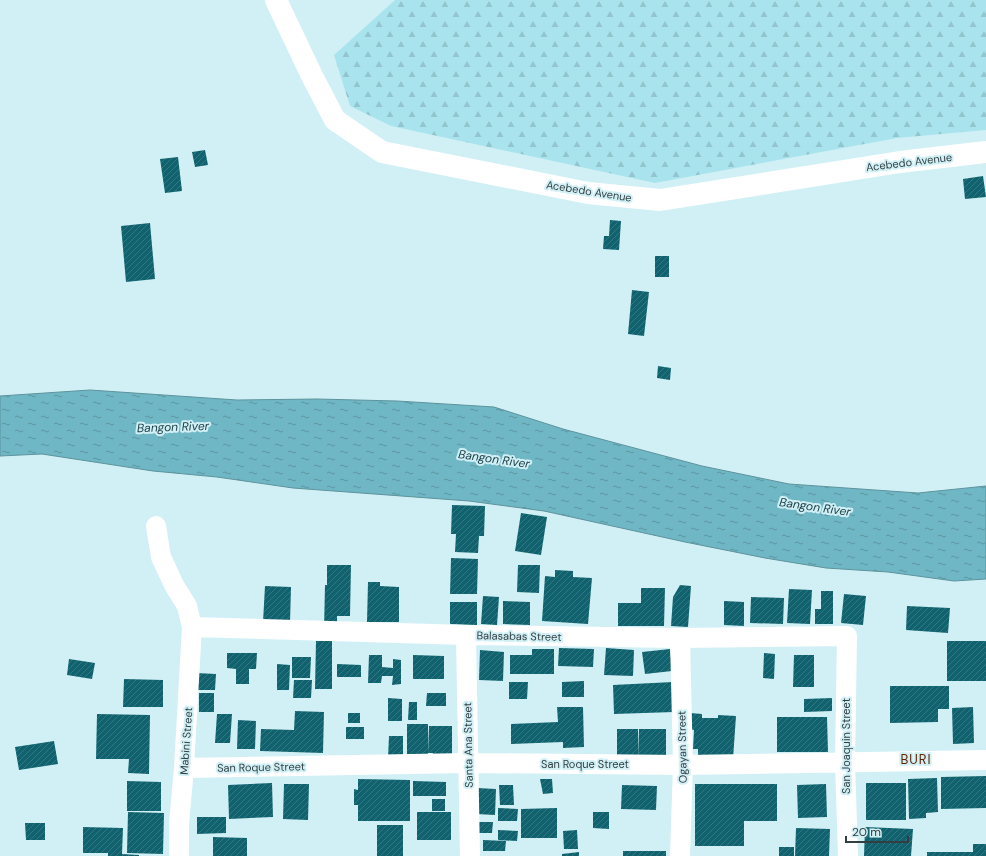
<svg xmlns="http://www.w3.org/2000/svg" width="986" height="856" viewBox="0 0 986 856" font-family="'DM Sans',sans-serif">
<style>
.forest{fill:url(#forest-firs)}
.water{fill:url(#water-ripples);stroke:#5d939d}
.building{fill:url(#building-hatch)}
.lines{fill:none;stroke-linecap:round;stroke-linejoin:round}
.minor{stroke:#fff;stroke-width:20}
.tertiary{stroke:#fff;stroke-width:22}
.labels{text-anchor:middle;dominant-baseline:central;stroke-width:4;stroke-linejoin:round;paint-order:stroke}
.street-label{font-size:11px;fill:#323e41;stroke:#d1f0f6}
.water-label{font-size:12px;font-style:italic;fill:#1c4046;stroke:#d1f0f6}
.quarter-label{font-size:13px;letter-spacing:1px;fill:#622400;stroke:#d1f0f6}
</style>
<defs>
<pattern id="forest-firs" width="22" height="20" patternUnits="userSpaceOnUse"><rect width="22" height="20" fill="#a9e4ee"/><path d="M5 1l3.5 6h-7zM16 11l3.5 6h-7z" fill="#92c5cd"/></pattern>
<pattern id="water-ripples" width="26" height="14" patternUnits="userSpaceOnUse"><rect width="26" height="14" fill="#6fb7c4"/><path d="M2 4q2-2 4 0t4 0M15 11q2-2 4 0t4 0" fill="none" stroke="#5c96a1"/></pattern>
<pattern id="building-hatch" width="6" height="6" patternUnits="userSpaceOnUse"><rect width="6" height="6" fill="#10636e"/><path d="M-1 1l2-2M0 6l6-6M5 7l2-2" fill="none" stroke="#347780"/></pattern>
</defs>
<rect width="100%" height="100%" fill="#d1f0f6"/>
<path class="forest" d="M395,0H986V130L897,138L655,183L391,126L350,106L334,55Z"/>
<path class="water" d="M90,390L237,400L317,399L397,401L494,407L563,429L702,466L789,484L918,493L986,486V579L954,581L888,572L826,568L765,558L685,542L544,511L469,501L293,488L217,477L153,471L42,454L0,456V396Z"/>
<path class="building" d="M205,150L208,165L195,167L192,152Z
M178,157L182,191L165,193L160,159Z
M983,176L986,197L965,199L963,179Z
M610,220L621,221L619,250L603,249L604,236H609Z
M150,223L155,279L126,282L121,226Z
M655,256H669V277H655Z
M632,290L649,292L644,336L628,334Z
M658,366L671,368L670,380L657,378Z
M452,505L485,506L484,536H479L478,553L455,552L456,534H451Z
M521,513L547,517L541,555L515,551Z
M451,558L478,559L477,594H450Z
M327,565H351L350,616H337V630H324L325,585H327Z
M518,565H540L539,593L517,592Z
M555,570L573,571V577L592,578L588,624L542,621L545,576L555,577Z
M368,582H380V586L399,587V622H367Z
M680,585L691,586L688,627L671,626L673,597Z
M265,586L291,587L290,623L263,622Z
M641,588H665L664,626H618V603H641Z
M789,589L812,590L810,624L787,623Z
M821,591H833V624H815V609H821Z
M844,594L866,596L863,625L841,623Z
M483,596L499,597L497,625L481,624Z
M751,597L784,598L783,624L750,623Z
M503,601L530,602V625L503,624Z
M724,601L744,602V626L724,625Z
M450,602H477V625L450,624Z
M907,606L950,608L948,633L906,630Z
M316,641H332V689H315Z
M947,641H986V681H947Z
M559,648L594,649L593,667L558,666Z
M606,648L634,650L633,676L604,675Z
M532,649H554V674H510V655H532Z
M670,649L672,671L645,674L642,652Z
M480,650L504,652L503,681L479,680Z
M227,653H257L256,669H249V684H236V669L227,668Z
M764,653L775,654L774,679L763,678Z
M369,655H382V667L393,668V659L401,660V684L392,685L393,676H382L381,683H368Z
M413,655L444,656V679H413Z
M794,655H814V687H793Z
M292,657H311L310,678H292Z
M69,659L95,663L92,679L67,675Z
M277,664L290,665L289,690H277Z
M337,664L361,665V677H337Z
M196,673L216,674L215,690H196Z
M124,679L163,680V707H123Z
M294,680H312L311,698H293Z
M584,681V697H562V682Z
M509,682H528L527,699H509Z
M673,682L674,712L614,714L613,685Z
M890,686H949V709H938V722L890,723Z
M199,693H214V712H199Z
M427,693H446V706H426Z
M388,698L402,699V721H388Z
M832,698V711L804,712V699Z
M409,702H417V720H408Z
M557,707H583L584,747L563,748V742L511,744V724L558,722Z
M973,707L974,743L953,744L952,708Z
M295,711L324,712L323,753L260,751L261,729L294,730Z
M348,713H360V723H348Z
M690,713L702,714V718H718V715L736,716L733,759L698,758V749H693L694,730L689,729Z
M97,714L150,715L149,774L128,773L129,759H96Z
M217,714H232L230,743H215Z
M777,717H827L828,752H777Z
M238,720L256,721L255,749H237Z
M407,724H428V761H407Z
M429,726H452V759H432L433,753H428Z
M346,727H364V739H346Z
M617,729H638V757H617Z
M639,729H666V757H638Z
M389,736H403V759L388,758Z
M54,741L58,764L19,770L15,747Z
M986,776V808L941,809V777Z
M937,778L938,812L926,813V818L909,819L908,779Z
M358,779L410,780V821H358V805H354V789L358,790Z
M540,779H552L553,793L543,794Z
M127,781L161,782V811H127Z
M413,781L446,782V796H413Z
M272,783L273,817L229,819L228,785Z
M866,783H906V820H866Z
M284,784H309L308,820L283,819Z
M695,784H777V821H744V846H695Z
M826,784L827,817L798,818L797,785Z
M499,785H513L514,805H500Z
M622,785L657,786L656,810L621,809Z
M477,788L496,789L495,815L476,814Z
M432,799H445V811H432Z
M498,808L518,809L517,821H498Z
M557,808V838H521V809Z
M128,812L164,813L163,854L127,853Z
M417,812H451V840H417Z
M593,812H609V829L593,828Z
M197,817H226V833L197,834Z
M477,822H493L492,833H477Z
M25,823H45V840H26Z
M377,825H403V856H377Z
M83,827L123,828L122,854L139,855V856H108V853H83Z
M865,827L913,829L911,856H864Z
M796,828L830,829L829,856H795Z
M498,830L518,831L517,841L498,840Z
M577,830L578,849H564L563,831Z
M213,837L247,838V856H213Z
M483,840L506,841L505,851H483Z
M973,844H986V856H927V852H973Z
M779,847H794V856H779Z
M623,851H666V856H623Z
M579,852V856H562V854Z"/>
<g class="lines">
<path class="minor" d="M156,526L161,557L174,585L187,606L192,627L184,768L179,824V856
M192,627L466,635L680,638L847,636L845,762L848,856
M466,635L470,856
M680,638L683,765L680,856
M184,768L468,763L683,765L986,760"/>
<path class="tertiary" d="M276,0L312,76L335,120L382,152L588,193L660,200L900,162L986,152"/>
</g>
<g class="labels">
<g class="street-label">
<text transform="translate(909 162) rotate(-7)">Acebedo Avenue</text>
<text transform="translate(589 191) rotate(9)">Acebedo Avenue</text>
<text transform="translate(519 636) rotate(1)">Balasabas Street</text>
<text transform="translate(186 741) rotate(-86)">Mabini Street</text>
<text transform="translate(468 745) rotate(-91)">Santa Ana Street</text>
<text transform="translate(846 746) rotate(-90)">San Joaquin Street</text>
<text transform="translate(682 747) rotate(-91)">Ogayan Street</text>
<text x="585" y="764">San Roque Street</text>
<text transform="translate(261 767) rotate(-1)">San Roque Street</text>
</g>
<g class="water-label">
<text transform="translate(173 427) rotate(-2)">Bangon River</text>
<text transform="translate(494 459) rotate(8)">Bangon River</text>
<text transform="translate(815 507) rotate(8)">Bangon River</text>
</g>
<g class="quarter-label">
<text x="916" y="759">BURI</text>
</g>
</g>
<path d="M846 836v6h62v-6" fill="none" stroke="#323e41" stroke-width="2"/>
<text x="852" y="836" font-size="12" fill="#323e41" stroke="#d1f0f6" stroke-width="3" paint-order="stroke">20 m</text>
</svg>
